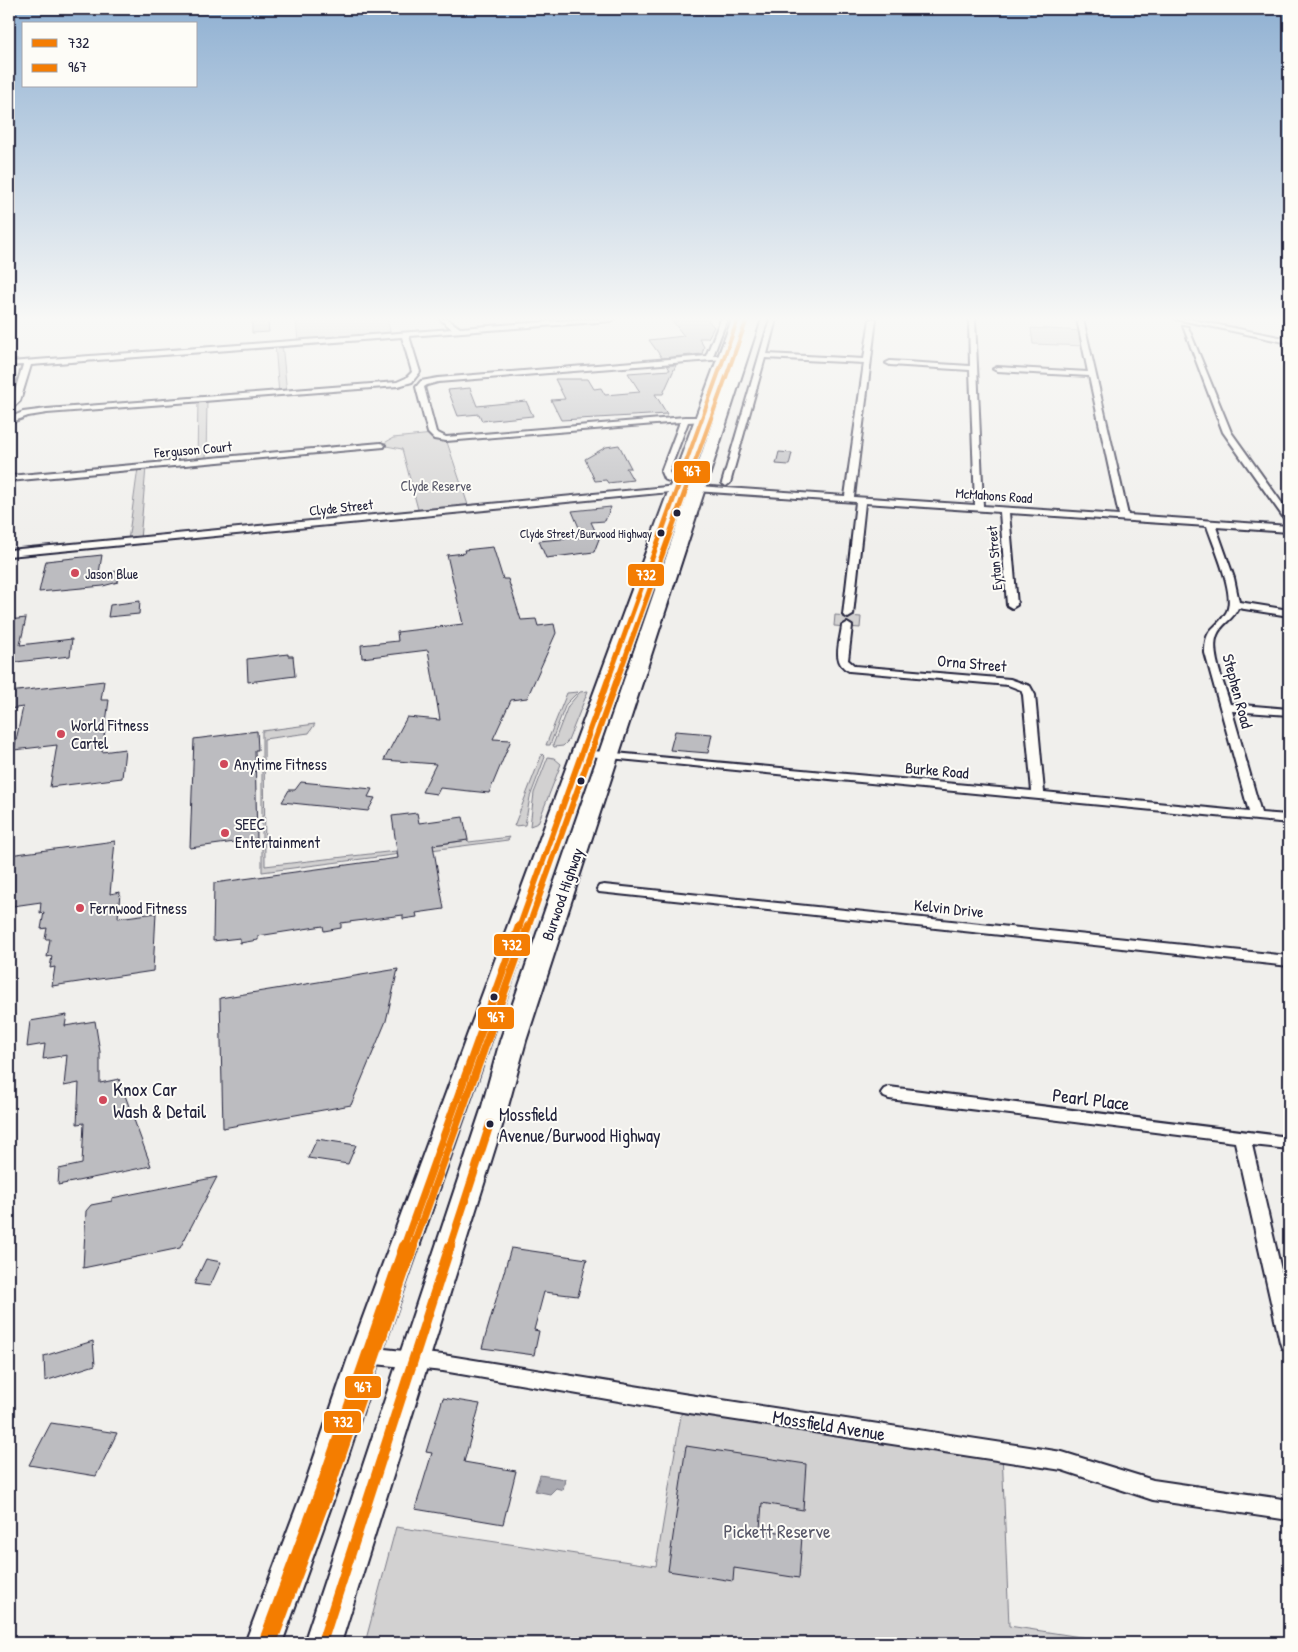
<svg xmlns="http://www.w3.org/2000/svg" width="1298" height="1652" viewBox="0 0 1298 1652" font-family="'Patrick Hand',sans-serif">
<style>
.green{fill:#d2d1d1;stroke:#7a7a86}
.water{fill:#a9a9b0;stroke:#737381}
.building{fill:#bcbcc0;stroke:#22223b}
.lines{fill:none;stroke-linecap:round;stroke-linejoin:round}
.minor-casing{stroke:#22223b;stroke-width:4}
.trunk-casing{stroke:#22223b;stroke-width:4}
.minor{fill:#fdfcf7;fill-rule:evenodd}
.trunk{fill:#fdfcf7;fill-rule:evenodd}
.bus-1-far4-casing{stroke:#fdfcf7;stroke-width:6}
.bus-1-far3-casing{stroke:#fdfcf7;stroke-width:8}
.bus-1-far2-casing{stroke:#fdfcf7;stroke-width:10}
.bus-1-far1-casing{stroke:#fdfcf7;stroke-width:11}
.bus-1-casing{stroke:#fdfcf7;stroke-width:14}
.bus-2-far4-casing{stroke:#fdfcf7;stroke-width:6}
.bus-2-far3-casing{stroke:#fdfcf7;stroke-width:8}
.bus-2-far2-casing{stroke:#fdfcf7;stroke-width:10}
.bus-2-far1-casing{stroke:#fdfcf7;stroke-width:11}
.bus-2-casing{stroke:#fdfcf7;stroke-width:14}
.bus-1-far4{stroke:#f47d03;stroke-width:4}
.bus-1-far3{stroke:#f47d03;stroke-width:5}
.bus-1-far2{stroke:#f47d03;stroke-width:6}
.bus-1-far1{stroke:#f47d03;stroke-width:8}
.bus-1{stroke:#f47d03;stroke-width:10}
.bus-2-far4{stroke:#f47d03;stroke-width:4}
.bus-2-far3{stroke:#f47d03;stroke-width:5}
.bus-2-far2{stroke:#f47d03;stroke-width:6}
.bus-2-far1{stroke:#f47d03;stroke-width:8}
.bus-2{stroke:#f47d03;stroke-width:10}
.bus-dot{fill:#22223b;stroke:#fdfcf7;stroke-width:2}
.poi-dot{fill:#d1495b;stroke:#fdfcf7;stroke-width:2}
.labels{text-anchor:middle;dominant-baseline:central;stroke-width:4;stroke-linejoin:round;paint-order:stroke}
.far-bus-label{font-size:12px;fill:#22223b;stroke:#fdfcf7;text-anchor:end}
.far-street-label{font-size:14px;fill:#22223b;stroke:#fdfcf7}
.far-park-label{font-size:14px;fill:#575768;stroke:#fdfcf7}
.far-poi-label{font-size:14px;fill:#22223b;stroke:#fdfcf7;text-anchor:start}
.street-label{font-size:16px;fill:#22223b;stroke:#fdfcf7}
.poi-label{font-size:16px;fill:#22223b;stroke:#fdfcf7;text-anchor:start}
.near-bus-label{font-size:18px;fill:#22223b;stroke:#fdfcf7;text-anchor:start}
.near-poi-label{font-size:19px;fill:#22223b;stroke:#fdfcf7;text-anchor:start}
.near-street-label{font-size:19px;fill:#22223b;stroke:#fdfcf7}
.near-park-label{font-size:19px;fill:#575768;stroke:#fdfcf7}
.line-badge{stroke:#fdfcf7;stroke-width:2}
.badge-label{font-size:14px;text-anchor:middle;font-weight:bold;fill:#fff}
</style>
<rect width="100%" height="100%" fill="#f0efec"/>
<filter id="ink" filterUnits="userSpaceOnUse"><feTurbulence type="fractalNoise" baseFrequency=".02" numOctaves="2"/><feDisplacementMap in="SourceGraphic" scale="10" xChannelSelector="R" yChannelSelector="G"/><feConvolveMatrix kernelMatrix="1 2 1 2 8 2 1 2 1" color-interpolation-filters="sRGB"/></filter>
<g filter="url(#ink)">
<path class="green" d="M296,319H387L391,335L298,342Z
M1031,328L1083,331L1086,346L1033,344Z
M282,343L287,394L279,395L275,344Z
M198,400H207L206,461L197,462Z
M433,434L446,439L469,508L419,513L402,449L381,445L393,438Z
M146,467L140,540L128,541L138,468Z
M835,615L861,617L860,628L834,626Z
M588,691L568,741L563,746L554,747L553,745L568,706L580,692Z
M578,692L566,704L550,745H546L567,693Z
M315,724L309,733L264,739L265,866L396,851L468,840L469,842L510,837L508,840L262,872V731Z
M542,754L545,757L530,797L525,825L514,826Z
M548,757L554,758L561,764L538,823L530,826L534,793Z
M683,1403L1002,1451L1009,1626L1100,1640V1643H365L396,1527L656,1566Z"/>
<path class="water" d="M540,1475L565,1479L563,1490L556,1488L550,1494L535,1491Z"/>
<path class="building" d="M671,319H707L714,327L708,338H699L704,347L702,354L662,358L649,340L684,336Z
M268,320L269,332L252,333V321Z
M667,365H676L663,394H655L667,414L561,420L551,400L565,399L555,379H588L594,389L601,388L605,395L640,392L628,373L670,370Z
M470,388L477,406L526,401L533,416L482,421L479,414L458,416L448,390Z
M619,445L631,468H626L633,480L608,483L606,480L595,481L585,459L606,447Z
M779,452L792,453L789,465L776,464Z
M611,507L605,521L591,522L599,539L594,552L546,558L539,541L583,537L572,511Z
M493,547L503,579H508L521,620L536,619L538,626L554,624L556,633L527,698L511,700L493,739L511,740L489,793L440,788L437,794L422,792L436,764L384,760L407,717L440,720L428,650L362,658L361,645L398,641L397,632L463,624L447,555L465,553L464,550Z
M102,555L99,573L119,571L118,582L103,586L39,592L46,561Z
M140,601L139,614L108,617L110,605Z
M26,618L20,645L72,639L70,656L16,662L13,672L9,671V620Z
M288,654V656H293L295,676L248,682L247,659Z
M104,681L101,700H109L102,752L125,749L122,778L50,787L57,745L14,750L23,707L9,709V692Z
M257,731L258,750H255L257,839L190,848L194,739Z
M675,731L712,734L708,753L670,750Z
M301,782L372,789L368,797L375,798L368,811L282,802L289,790H295Z
M417,813L419,823L463,817L468,840L433,845L444,909L416,913L417,917L403,919V915L341,923V928L324,931L323,926L258,936V940L240,943V938L213,941L214,883L398,858L392,816Z
M115,841L110,894L120,892L118,918L156,913L153,971L52,986L55,967L50,968L52,956L47,957L50,939H45L47,928L41,929L44,912L40,913L41,902L13,906L9,855Z
M398,969L386,1021L351,1105L223,1128L220,998Z
M67,1015L65,1026L95,1021L100,1052V1083L119,1079L151,1166L58,1185L59,1169L82,1164L84,1123L77,1124L79,1083L64,1086L67,1055L43,1059L45,1044L27,1047L30,1021Z
M317,1139L356,1145L348,1164L308,1158Z
M217,1177L180,1248L83,1268L86,1211L91,1205L112,1201V1198Z
M511,1248L587,1259L578,1296L544,1292L534,1330L539,1331L534,1355L482,1348Z
M206,1259L221,1262L210,1286L194,1284Z
M93,1341L95,1365L45,1381L44,1356Z
M443,1398L480,1404L464,1462L516,1471L503,1524L415,1509L432,1453L426,1452Z
M51,1423L117,1433L96,1476L29,1465Z
M686,1446L806,1464L803,1510L762,1503L760,1529L802,1536L799,1578L734,1568L733,1581L668,1571Z"/>
<g class="lines">
<defs>
<path id="minor" d="M440,319H447L460,328L586,319H614L611,321L409,336L420,372L412,382L398,386L47,413L28,416L9,423V418L23,412L47,409L397,382L406,378L412,372L402,337L31,365L20,401L9,411V405L12,400L23,365L9,366V362L452,329Z
M721,319H727L713,356L727,355L728,357L724,359L438,382L427,385L424,387L436,432L446,437L685,417H704V421L688,422L669,472L671,475L682,480V484H676L664,479L661,472L680,422L446,441L434,439L428,433L416,387L421,381L438,378L706,356Z
M770,319H776L767,354L864,359L870,319H876L854,497L975,505L970,370L890,365L886,363L890,361L970,366L969,319H975L983,506L1119,515L1089,376L997,371L993,369L997,367L1088,372L1077,319H1083L1128,515L1289,526V532L1216,527L1234,578L1239,602L1289,610V616L1238,608C1234,619 1221,624 1217,635C1210,653 1225,686 1230,704L1289,709V715L1232,711L1261,813L1289,815V823L578,755L576,753L582,750L1032,791L1023,695L1021,690L1008,685L849,671C831,662 840,643 842,626L847,623L852,626L848,660L855,666L1010,679L1030,686L1035,695L1044,792L1249,812L1205,653C1205,626 1215,631 1226,613C1237,596 1213,545 1207,526L1009,513L1017,605L1012,608L1007,605L1000,512L865,503L853,615L848,618L843,615L856,502L695,491V487L698,486L845,496L864,363L765,358L730,483L726,486L722,483Z
M1176,319H1188L1289,339V343Z
M1183,326L1188,327L1231,432L1289,513V522L1286,521L1223,432Z
M381,443L385,445L384,447L9,481V476Z
M677,486L680,487V491L9,556V550Z
M604,885L1289,956V966L599,892L597,889L599,886Z
M889,1087L1289,1137V1149L1252,1145L1289,1304V1350L1282,1348L1280,1342L1235,1142L889,1099L884,1097L881,1093L884,1089Z
M365,1347L443,1355L683,1394L1062,1452L1153,1480L1289,1500V1520L1153,1500L1062,1470L683,1412L443,1371L365,1363L358,1361L356,1355L358,1349Z"/>
<path id="trunk" d="M732,319H744L381,1355L337,1490L282,1643H245L303,1490L349,1355Z
M748,319H760L526,1041L507,1110L341,1643H304L481,1110L500,1041Z"/>
</defs>
<use href="#minor" class="minor-casing"/>
<use href="#trunk" class="trunk-casing"/>
<use href="#minor" class="minor"/>
<use href="#trunk" class="trunk"/>
<defs>
<path id="bus-1-far4" d="M681,476L738,319"/>
<path id="bus-1-far3" d="M610,675L682,475"/>
<path id="bus-1-far2" d="M519,928L610,674"/>
<path id="bus-1-far1" d="M404,1247L519,926
M450,1247L490,1124"/>
<path id="bus-1" d="M263,1643L320,1490L404,1246
M322,1643L450,1246"/>
<path id="bus-2-far4" d="M690,476L746,322"/>
<path id="bus-2-far3" d="M619,675L691,475"/>
<path id="bus-2-far2" d="M528,928L619,674"/>
<path id="bus-2-far1" d="M413,1247L528,926"/>
<path id="bus-2" d="M272,1643L328,1493L413,1246"/>
</defs>
<use href="#bus-1-far4" class="bus-1-far4-casing"/>
<use href="#bus-1-far3" class="bus-1-far3-casing"/>
<use href="#bus-1-far2" class="bus-1-far2-casing"/>
<use href="#bus-1-far1" class="bus-1-far1-casing"/>
<use href="#bus-1" class="bus-1-casing"/>
<use href="#bus-2-far4" class="bus-2-far4-casing"/>
<use href="#bus-2-far3" class="bus-2-far3-casing"/>
<use href="#bus-2-far2" class="bus-2-far2-casing"/>
<use href="#bus-2-far1" class="bus-2-far1-casing"/>
<use href="#bus-2" class="bus-2-casing"/>
<use href="#bus-1-far4" class="bus-1-far4"/>
<use href="#bus-1-far3" class="bus-1-far3"/>
<use href="#bus-1-far2" class="bus-1-far2"/>
<use href="#bus-1-far1" class="bus-1-far1"/>
<use href="#bus-1" class="bus-1"/>
<use href="#bus-2-far4" class="bus-2-far4"/>
<use href="#bus-2-far3" class="bus-2-far3"/>
<use href="#bus-2-far2" class="bus-2-far2"/>
<use href="#bus-2-far1" class="bus-2-far1"/>
<use href="#bus-2" class="bus-2"/>
</g>
</g>
<linearGradient id="sky" x2="0" y2="1"><stop stop-color="#8fb0d2"/><stop offset="0.58" stop-color="#f8f8f6"/><stop offset="1" stop-color="#f8f8f6" stop-opacity="0"/></linearGradient>
<rect width="1298" height="550" fill="url(#sky)"/>
<g class="bus-dot">
<circle cx="677" cy="513" r="4.5"/>
<circle cx="661" cy="533" r="4.5"/>
<circle cx="581" cy="781" r="4.5"/>
<circle cx="494" cy="997" r="4.5"/>
<circle cx="490" cy="1124" r="4.5"/>
</g>
<g class="poi-dot">
<circle cx="75" cy="573" r="5"/>
<circle cx="61" cy="734" r="5"/>
<circle cx="224" cy="764" r="5"/>
<circle cx="225" cy="833" r="5"/>
<circle cx="80" cy="908" r="5"/>
<circle cx="103" cy="1100" r="5"/>
</g>
<g class="labels">
<g class="far-bus-label">
<text x="652" y="533">Clyde Street/Burwood Highway</text>
</g>
<g class="far-street-label">
<text transform="translate(193 449) rotate(-5)">Ferguson Court</text>
<text transform="translate(994 495) rotate(4)">McMahons Road</text>
<text transform="translate(341 507) rotate(-6)">Clyde Street</text>
<text transform="translate(994 558) rotate(-95)">Eytan Street</text>
</g>
<g class="far-park-label">
<text x="436" y="485">Clyde Reserve</text>
</g>
<g class="far-poi-label">
<text x="85" y="573">Jason Blue</text>
</g>
<g class="street-label">
<text transform="translate(972 663) rotate(5)">Orna Street</text>
<text transform="translate(1238 691) rotate(75)">Stephen Road</text>
<text transform="translate(937 770) rotate(5)">Burke Road</text>
<text transform="translate(562 894) rotate(-71)">Burwood Highway</text>
<text transform="translate(949 908) rotate(6)">Kelvin Drive</text>
</g>
<g class="poi-label">
<text x="71" y="725">World Fitness<tspan x="71" dy="18">Cartel</tspan></text>
<text x="234" y="764">Anytime Fitness</text>
<text x="235" y="824">SEEC<tspan x="235" dy="18">Entertainment</tspan></text>
<text x="90" y="908">Fernwood Fitness</text>
</g>
<g class="near-bus-label">
<text x="499" y="1114">Mossfield<tspan x="499" dy="21">Avenue/Burwood Highway</tspan></text>
</g>
<g class="near-poi-label">
<text x="113" y="1089">Knox Car<tspan x="113" dy="22">Wash &amp; Detail</tspan></text>
</g>
<g class="near-street-label">
<text transform="translate(1091 1099) rotate(7)">Pearl Place</text>
<text transform="translate(829 1425) rotate(9)">Mossfield Avenue</text>
</g>
<g class="near-park-label">
<text x="777" y="1531">Pickett Reserve</text>
</g>
</g>
<g class="line-badge">
<rect x="673" y="460" width="38" height="24" rx="5" fill="#f47d03"/>
<rect x="627" y="563" width="38" height="24" rx="5" fill="#f47d03"/>
<rect x="493" y="933" width="38" height="24" rx="5" fill="#f47d03"/>
<rect x="477" y="1006" width="38" height="24" rx="5" fill="#f47d03"/>
<rect x="344" y="1375" width="38" height="24" rx="5" fill="#f47d03"/>
<rect x="323" y="1410" width="39" height="24" rx="5" fill="#f47d03"/>
</g>
<g class="badge-label">
<text x="692" y="476">967</text>
<text x="646" y="580">732</text>
<text x="512" y="950">732</text>
<text x="496" y="1022">967</text>
<text x="363" y="1392">967</text>
<text x="343" y="1427">732</text>
</g>
<rect width="1298" height="1652" fill="none" stroke="#fdfcf7" stroke-width="30"/>
<rect x="15" y="15" width="1268" height="1622" fill="none" stroke="#22223b" stroke-width="2" filter="url(#ink)"/>
<rect x="22" y="22" width="175" height="65" fill="#fdfcf7" stroke="#a5a5ac"/>
<rect x="32" y="39" width="25" height="8" fill="#f47d03" stroke="#a5a5ac"/>
<text x="68" y="48" font-size="15" fill="#22223b">732</text>
<rect x="32" y="64" width="25" height="8" fill="#f47d03" stroke="#a5a5ac"/>
<text x="68" y="72" font-size="15" fill="#22223b">967</text>
</svg>
